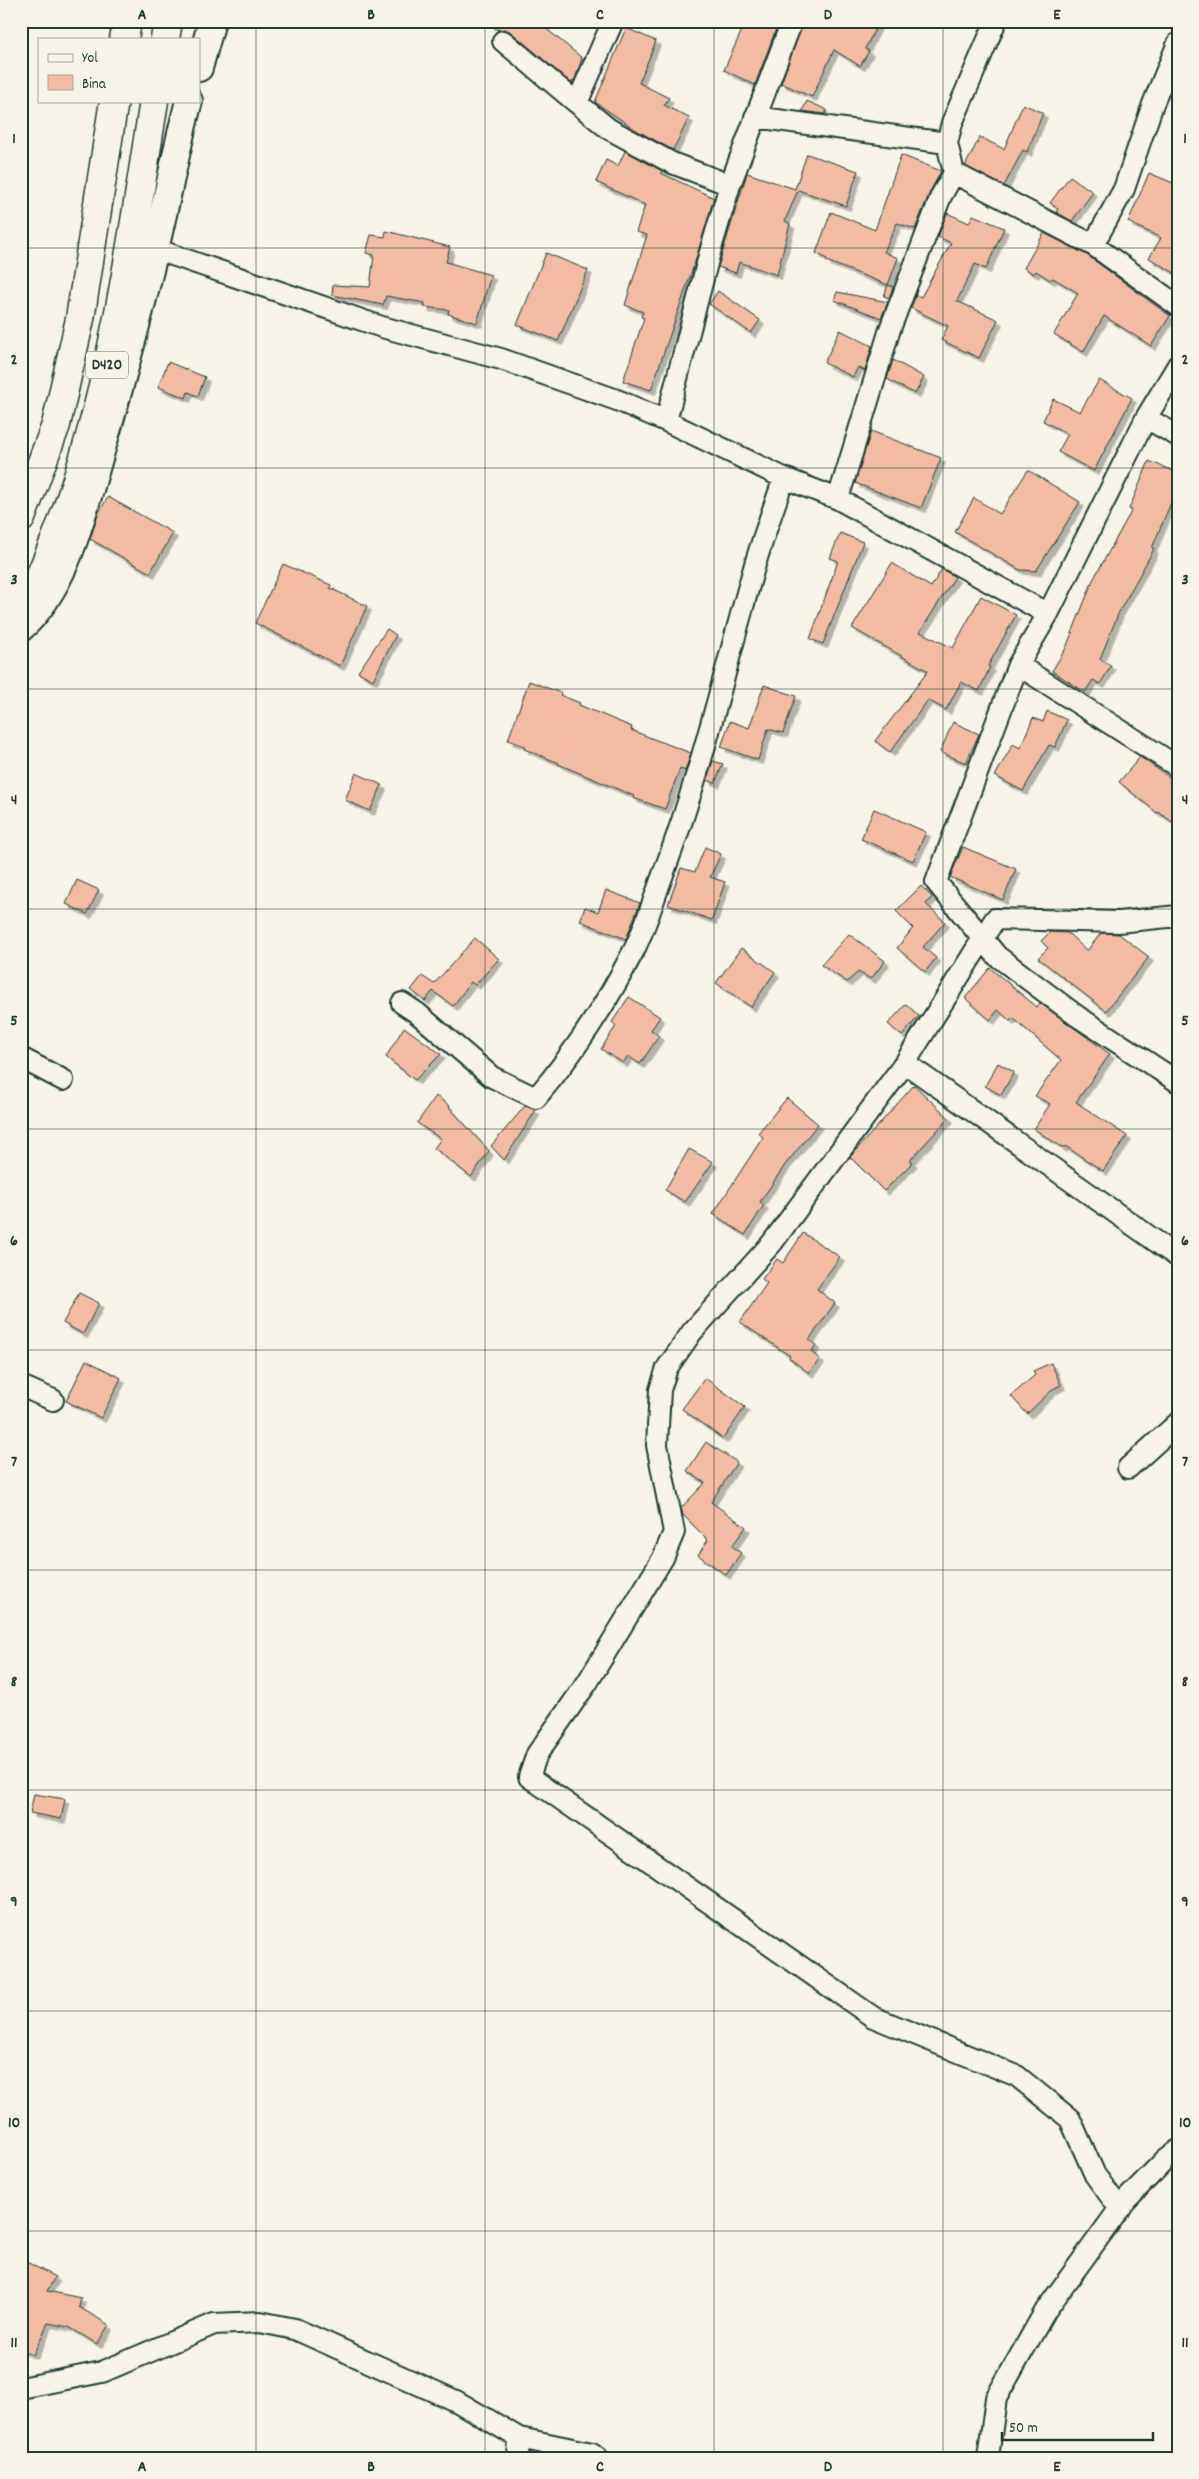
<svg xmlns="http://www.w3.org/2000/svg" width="1199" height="2479" viewBox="0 0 1199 2479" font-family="Dekko,sans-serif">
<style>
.building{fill:#f1bba4;stroke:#1f3d34;filter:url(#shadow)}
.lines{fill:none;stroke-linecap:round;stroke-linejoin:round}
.minor-casing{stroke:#1f3d34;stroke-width:24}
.major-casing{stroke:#1f3d34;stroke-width:30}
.highway-casing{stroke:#1f3d34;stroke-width:31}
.minor{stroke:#f7f3e8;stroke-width:20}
.major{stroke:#f7f3e8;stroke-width:26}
.highway{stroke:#f7f3e8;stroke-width:28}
.grid{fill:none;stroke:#1f3d34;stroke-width:1;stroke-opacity:0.55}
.labels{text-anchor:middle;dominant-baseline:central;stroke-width:4.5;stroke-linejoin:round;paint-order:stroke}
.shield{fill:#f7f3e8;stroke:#60746a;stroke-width:1}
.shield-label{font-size:16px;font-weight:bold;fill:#1f3d34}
.neatline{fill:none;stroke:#1f3d34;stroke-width:2}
.grid-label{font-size:16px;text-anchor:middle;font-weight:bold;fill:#1f3d34}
</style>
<defs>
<filter id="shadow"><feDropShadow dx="4.5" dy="4.5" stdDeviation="0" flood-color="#0004"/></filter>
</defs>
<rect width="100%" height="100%" fill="#f7f3e8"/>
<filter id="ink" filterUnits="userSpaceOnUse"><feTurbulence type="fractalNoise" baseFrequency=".02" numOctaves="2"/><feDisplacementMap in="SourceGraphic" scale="10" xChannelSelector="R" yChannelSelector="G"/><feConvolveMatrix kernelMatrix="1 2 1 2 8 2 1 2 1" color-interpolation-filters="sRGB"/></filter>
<g filter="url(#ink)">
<path class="building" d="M486,21H537L582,58L575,79L571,83L511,32L505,29L498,30Z
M746,21H779L755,85L724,70Z
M804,21H879L865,49L869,51L860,66L834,50L812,97L781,83Z
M626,28L656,41L639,83L669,98L664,105L689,118L673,150L636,130L595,102Z
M807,101L827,110L825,114L802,111Z
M1023,104L1043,113L1027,152L1023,150L1004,186L965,166L980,137L1004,149Z
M625,151L662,171L661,173L714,198L696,259L651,390L623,381L644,318L641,317L643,312L625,305L647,235L636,232L645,205L596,182L606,160L618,166Z
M807,154L858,171L846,206L798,190L785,221L790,224L777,275L739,262L736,273L718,267L747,173L795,189Z
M901,155L941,171L930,192L915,229L897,223L884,252L898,258L888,285L826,261L827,259L816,253L831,212L875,230Z
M1149,173L1178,185V275L1149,258L1161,238L1128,222Z
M1070,176L1093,192L1072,221L1056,212L1058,209L1050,203Z
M947,213L969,223L973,215L1004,228L986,269L975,264L957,301L998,320L979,358L941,340L948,326L911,308L916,295L921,297L951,243L938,237Z
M386,231L450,247L446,262L491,275L477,323L448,314L449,310L424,307L425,303L386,296L383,305L332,295L333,285L370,287L374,255L366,253L371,235L385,237Z
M1044,233L1087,255L1170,316L1151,346L1104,316L1083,352L1054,334L1078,293L1053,278L1050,280L1036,271L1034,274L1024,268Z
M546,253L588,270L558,341L517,325Z
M888,285L893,287L889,298L884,296Z
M718,291L760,320L751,333L709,304Z
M837,292L888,302L881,318L834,300Z
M840,330L872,346L865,371L858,367L853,377L824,363Z
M893,360L924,377L915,394L887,379Z
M168,362L205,377L198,396L188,392L186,398L158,387Z
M1099,380L1132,398L1094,471L1058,452L1068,434L1043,421L1053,399L1080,412Z
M871,431L941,458L921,508L855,483Z
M1149,461L1178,473V486L1152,548L1154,549L1119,612L1100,659L1111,666L1100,684L1093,680L1085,692L1052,671L1066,648L1093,580L1132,510L1129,509Z
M1028,470L1080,502L1036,571L1020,570L955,532L974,498L1000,514Z
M108,497L173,533L150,573L90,539L99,512Z
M840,533L863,542L823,644L810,639L838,561L830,558Z
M892,563L931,587L942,569L955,577L920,632L953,648L981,596L1016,615L988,666L990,667L979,691L961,682L946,710L928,700L890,752L875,741L928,671L852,628Z
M283,564L331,585L330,588L367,606L340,666L255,623Z
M387,629L396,635L373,680L358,672Z
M529,681L561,693L560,695L580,703L579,705L632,727L631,730L651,738L691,753L685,771L680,768L665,809L633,798L634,796L558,764L559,763L524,749L525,746L508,740Z
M764,685L796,696L783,733L768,729L758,760L721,747L730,721L749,728Z
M1047,711L1067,720L1055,747L1049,745L1023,791L995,776L1013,744L1020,748L1033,718L1043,722Z
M953,722L979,734L966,763L940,752Z
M1140,757L1178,783V826L1158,812L1157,813L1119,782Z
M713,761L723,764L715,783L707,780Z
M356,773L382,785L370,811L345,800Z
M874,809L926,832L913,861L861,839Z
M705,847L721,854L710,877L725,882L712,920L668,905L681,868L695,872Z
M963,847L1016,869L1003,900L950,877Z
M77,880L99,890L87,914L66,904Z
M921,886L932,897L926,904L945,922L923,947L936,958L925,972L897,948L913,928L896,911Z
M606,890L640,903L626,939L580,921L585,907L598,912Z
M1050,932L1068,933L1087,951L1101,933L1119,934L1149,957L1106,1011L1038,958L1048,948L1041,941Z
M849,934L885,961L871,979L858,972L847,982L821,965Z
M475,938L499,959L475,985L471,982L453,1006L433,991L425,1001L411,990L422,976L434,984Z
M741,948L775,972L751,1007L716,983Z
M990,968L1037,1007L1040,1003L1110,1054L1076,1102L1127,1136L1103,1171L1065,1146L1063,1148L1034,1129L1050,1104L1035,1096L1061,1060L1013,1018L1010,1021L998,1010L990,1020L965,998Z
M629,997L660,1017L651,1030L659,1036L640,1064L628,1056L623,1063L601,1049L616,1026L612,1022Z
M906,1004L919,1016L902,1036L888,1024Z
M404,1027L441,1054L415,1080L386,1057Z
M998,1063L1014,1072L1001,1095L985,1086Z
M914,1085L949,1118L910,1160L913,1162L884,1191L850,1157Z
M436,1096L450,1106L449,1107L489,1151L471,1177L434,1148L441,1139L417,1123Z
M787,1098L818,1124L785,1165L760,1202L764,1205L745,1235L713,1214L763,1137L758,1133Z
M525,1106L536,1110L504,1160L491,1146Z
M689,1149L713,1162L685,1202L665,1190Z
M803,1233L840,1257L817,1289L835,1303L809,1340L816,1345L811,1352L820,1359L809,1373L789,1358L790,1356L740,1322L767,1283L762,1279L777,1259L783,1263Z
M79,1293L99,1303L83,1334L63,1323Z
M86,1360L121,1378L101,1418L66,1401Z
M1051,1363L1061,1385L1053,1389L1027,1414L1011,1396L1035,1375L1033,1371Z
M705,1378L745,1407L723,1439L682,1409Z
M706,1442L737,1462L711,1502L746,1527L732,1546L741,1553L726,1575L698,1555L708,1540L683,1515L681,1508L705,1483L687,1471Z
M34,1794L65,1799L61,1819L30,1813Z
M21,2259L55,2277L47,2291L81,2298L79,2307L109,2325L97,2344L69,2327L48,2323L33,2355L21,2350Z"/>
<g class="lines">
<defs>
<path id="minor" d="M613,21L577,103L609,129L672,163L730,185
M996,21L952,123L947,143L954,173L1093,245L1178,306
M503,41L577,103
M755,117L947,143
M1093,245L1124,189L1153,104L1178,43
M155,249L382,327L501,359L617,400L666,421L784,478L838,499L1048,614
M1178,365L1146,418L1048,614L1018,665L936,882L997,956L1077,1016L1178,1082
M1146,418L1178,436
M666,421L710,252L730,185L792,21
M838,499L890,329L941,196L954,173
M1018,665L1178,767
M402,1003L417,1013L492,1077L536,1098C575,1052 607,1003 634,950C647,924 655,895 665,869C701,773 724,673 752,575C761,542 773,510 784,478
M21,1058L63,1080
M905,1063L1178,1257
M21,1386L53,1400
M1128,1468L1178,1423
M1120,2209L1095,2175L1070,2119L1017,2076L873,2017L529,1777L537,1754L587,1683L663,1558L674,1532L657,1445L660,1390L667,1368L692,1332L772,1243L905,1063L995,919L1118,922L1178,916
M21,2388L102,2372L214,2324L260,2322L295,2329L458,2402L519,2438L592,2453L598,2458
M518,2458L519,2438
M988,2458L996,2398L1046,2310L1126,2200L1166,2159L1178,2150"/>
<path id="major" d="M199,68L212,21
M21,628C67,587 83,512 100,455C120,387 139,318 155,249C167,200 176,150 189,101"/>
<path id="highway" d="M124,39L127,21
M165,39L168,21
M21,518L56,425L80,319L114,101
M21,619C45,566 68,513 84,457C119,341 135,220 154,101"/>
</defs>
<use href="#minor" class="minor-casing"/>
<use href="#major" class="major-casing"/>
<use href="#highway" class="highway-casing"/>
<use href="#minor" class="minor"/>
<use href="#major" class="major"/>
<use href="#highway" class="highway"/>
</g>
</g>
<path class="grid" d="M256,21V2458M485,21V2458M714,21V2458M943,21V2458M21,248H1178M21,468H1178M21,689H1178M21,909H1178M21,1129H1178M21,1350H1178M21,1570H1178M21,1790H1178M21,2011H1178M21,2231H1178"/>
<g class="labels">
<rect class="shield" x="86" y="351.5" width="42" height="27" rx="4"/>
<g class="shield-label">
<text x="107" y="365">D420</text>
</g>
</g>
<rect width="1199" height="2479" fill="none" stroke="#f7f3e8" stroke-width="55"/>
<rect x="38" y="38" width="162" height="65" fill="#f7f3e8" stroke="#a1aaa0"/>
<rect x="48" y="54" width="25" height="8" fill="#f7f3e8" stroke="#a1aaa0"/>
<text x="82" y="62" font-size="15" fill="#1f3d34">Yol</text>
<rect x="48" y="75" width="25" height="15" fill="#f1bba4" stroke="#a1aaa0"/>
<text x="82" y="88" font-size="15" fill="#1f3d34">Bina</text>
<path d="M1002 2432v8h151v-8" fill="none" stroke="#1f3d34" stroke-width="2.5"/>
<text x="1009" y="2432" font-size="15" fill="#1f3d34" stroke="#f7f3e8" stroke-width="4" paint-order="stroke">50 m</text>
<rect x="28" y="28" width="1144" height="2424" class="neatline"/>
<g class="grid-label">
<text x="142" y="19">A</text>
<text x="371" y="19">B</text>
<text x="600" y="19">C</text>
<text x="828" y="19">D</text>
<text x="1057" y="19">E</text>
<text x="14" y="143">1</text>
<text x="1185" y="143">1</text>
<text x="14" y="364">2</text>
<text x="1185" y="364">2</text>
<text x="14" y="584">3</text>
<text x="1185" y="584">3</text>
<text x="14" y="804">4</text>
<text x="1185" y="804">4</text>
<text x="14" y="1025">5</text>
<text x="1185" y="1025">5</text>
<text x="14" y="1245">6</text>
<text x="1185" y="1245">6</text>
<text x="14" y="1466">7</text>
<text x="1185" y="1466">7</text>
<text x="14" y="1686">8</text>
<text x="1185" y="1686">8</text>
<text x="14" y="1906">9</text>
<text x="1185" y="1906">9</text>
<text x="14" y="2127">10</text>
<text x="1185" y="2127">10</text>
<text x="14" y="2347">11</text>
<text x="1185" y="2347">11</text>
<text x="142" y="2471">A</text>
<text x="371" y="2471">B</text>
<text x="600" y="2471">C</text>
<text x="828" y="2471">D</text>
<text x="1057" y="2471">E</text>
</g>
</svg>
